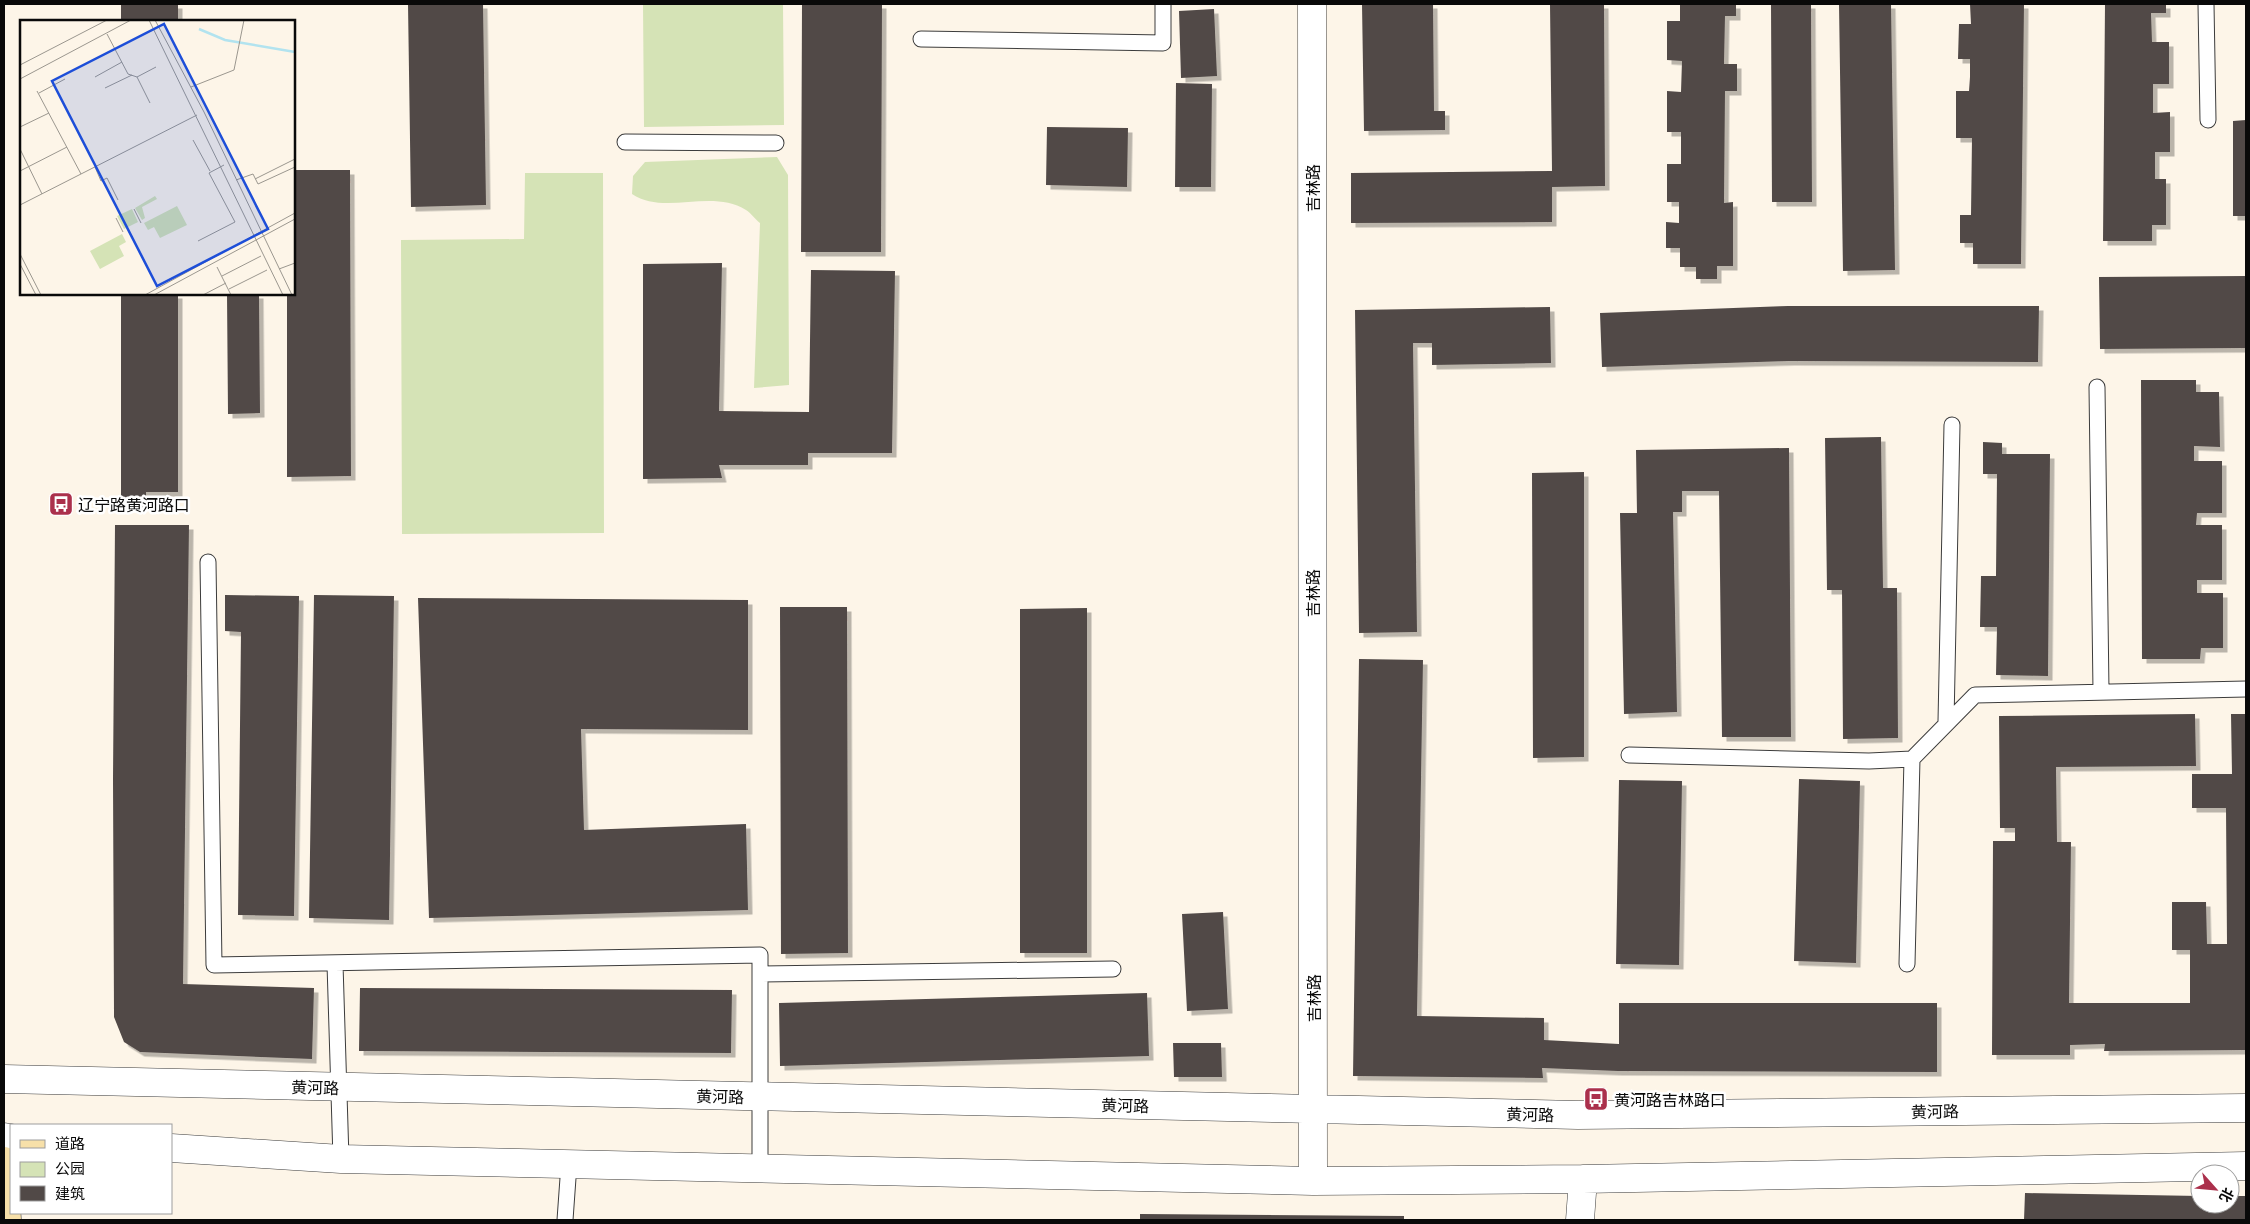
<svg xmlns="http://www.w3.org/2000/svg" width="2250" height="1224" viewBox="0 0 2250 1224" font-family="'Playfair Display','Noto Sans SC',serif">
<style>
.green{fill:#d5e3b6}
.building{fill:#514947;filter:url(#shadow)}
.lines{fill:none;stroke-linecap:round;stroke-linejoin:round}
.service-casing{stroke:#3c3c3c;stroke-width:17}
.minor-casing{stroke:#3c3c3c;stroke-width:29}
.secondary-casing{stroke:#2b2b2b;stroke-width:29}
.service{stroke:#fff;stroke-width:15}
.minor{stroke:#fff;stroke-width:28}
.secondary{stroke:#f7e0a9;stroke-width:28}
.labels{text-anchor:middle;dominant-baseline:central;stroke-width:5;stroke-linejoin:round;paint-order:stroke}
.street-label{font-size:16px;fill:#090909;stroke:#fff}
.poi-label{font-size:16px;fill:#090909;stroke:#fff;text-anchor:start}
.inset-river{fill:none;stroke:#b2e3ef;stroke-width:2.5}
.inset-road{fill:none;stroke:#9b978f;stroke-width:1}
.view{fill:#1d4ed8;fill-opacity:0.15;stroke:#1d4ed8;stroke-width:2.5}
.inset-edge{fill:none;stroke:#090909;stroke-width:2.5}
</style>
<defs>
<filter id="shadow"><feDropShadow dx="4.5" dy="4.5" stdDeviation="0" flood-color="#0004"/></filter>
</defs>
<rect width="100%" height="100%" fill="#fdf5e8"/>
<path class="green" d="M643,4H783L784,125L644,127Z
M777,157L788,175L789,385L754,388L760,223C755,219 751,213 746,210C711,188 665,216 632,194L633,176L645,162Z
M525,173H603L604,533L402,534L401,240L524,239Z"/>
<path class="building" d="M121,4H178V21H121Z
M408,4H483L486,205L411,207Z
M802,4H882L881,252H801Z
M1362,4H1433L1434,111H1445V130L1364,131Z
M1550,4H1604L1605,186L1552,187V222L1351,223V173L1552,171Z
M1680,4H1736V16H1725L1724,64H1737V91H1725L1724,203L1733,202V266H1717V279H1696V267H1680V248H1666V222L1679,223V202H1667V164H1681V132H1667V91L1681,92L1682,61L1667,60V21H1680Z
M1771,4H1811L1812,202H1772Z
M1839,4H1891L1895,270L1843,271Z
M1970,4H2024L2021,264H1973V243H1960V215H1971L1972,138H1956V91H1969L1970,77V59H1958L1959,24H1971Z
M2105,4H2166V13H2151L2152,42H2169V84H2153V113L2170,112V152H2155V179H2166V225H2152V241H2103Z
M1214,9L1217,76L1181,78L1179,11Z
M1176,83L1212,84L1211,187H1175Z
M2246,120V216H2233V121Z
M1047,127L1128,128L1127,187L1046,185Z
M294,170H350L351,476L287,477V294H294Z
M722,263L719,411L809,412L811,270L895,271L892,453H808V465H719L722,478L643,479V264Z
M2246,276V348L2100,349L2099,277Z
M121,294H178V492H146V505H121Z
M227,294H259L260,413L228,414Z
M1788,306H2039L2038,362L1790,361L1602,367L1600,313Z
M1550,307L1551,363L1432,365V343H1413L1417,632L1359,633L1355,310Z
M2141,380H2196V392H2219L2220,447L2194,446V461H2222V513H2197L2196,525H2222V580H2197V593H2223V648H2201L2200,659H2142Z
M1881,437L1883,588H1897L1898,738L1843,739L1842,590H1827L1825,438Z
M1983,442L2002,443V454H2050L2048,676L1996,675L1997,627H1980L1981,576H1996L1997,474H1983Z
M1789,448L1791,737H1722L1719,491H1682V512H1673L1677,712L1624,714L1620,513H1637L1636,450Z
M1584,472V757L1533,758L1532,473Z
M115,525H189L183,984L314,988L312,1059L140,1052L124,1042L114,1017L113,779Z
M225,595L299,596L294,916L238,915L241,632L225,631Z
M314,595L394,596L389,920L309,918Z
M418,598L748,600V730L581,729L584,830L746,824L748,910L429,918Z
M780,607H847L848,953L781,954Z
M1087,608V953H1020V609Z
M1359,659L1423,660L1417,1016L1544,1018V1040L1619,1044V1003H1937V1072L1618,1071L1542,1068L1543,1078L1353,1076Z
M2195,714L2196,766L2056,767L2057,842H2071L2069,1003H2190V950H2172V902H2206L2207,944H2227L2226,808H2192V774H2232L2231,714H2246V1050L2104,1051L2105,1044L2070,1045V1055H1992L1993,841H2015V828H2000L1999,716Z
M1799,779L1860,781L1856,963L1794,961Z
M1619,780L1682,781L1679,965L1616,964Z
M1223,912L1228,1009L1187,1011L1182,914Z
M360,988L732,990L731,1053L359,1051Z
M1147,993L1149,1056L780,1066L779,1003Z
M1173,1043H1221L1222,1077H1174Z
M2025,1193L2200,1196V1204H2230V1196H2246V1220H2024Z
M1140,1214L1404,1216V1220H1140Z"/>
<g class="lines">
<defs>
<path id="service" d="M2206,4L2208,120
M921,39L1163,43V4
M625,142L776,143
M2097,387L2101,691
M208,562L214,965L760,955V1168
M1946,722L1952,425
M1629,755L1869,761L1912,759L1975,695L2246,689
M335,964L341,1159
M1907,964L1912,759
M762,974L1113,969
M565,1220L569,1164"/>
<path id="minor" d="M1312,4L1313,1181
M4,1079L1578,1115L2246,1108
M4,1137L11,1138
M171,1148L341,1159L1313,1181L1583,1179L2246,1166
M1580,1220L1583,1179"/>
<path id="secondary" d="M4,1161L7,1220"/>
</defs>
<use href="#service" class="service-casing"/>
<use href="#minor" class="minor-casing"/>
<use href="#secondary" class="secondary-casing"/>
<use href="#service" class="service"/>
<use href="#minor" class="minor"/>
<use href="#secondary" class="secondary"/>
</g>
<defs>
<symbol id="bus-square" viewBox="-11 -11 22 22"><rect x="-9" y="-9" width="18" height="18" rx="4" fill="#ab304c" stroke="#fff"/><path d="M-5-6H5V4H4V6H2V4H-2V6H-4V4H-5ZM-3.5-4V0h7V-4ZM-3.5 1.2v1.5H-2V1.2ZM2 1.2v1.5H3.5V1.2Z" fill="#fff"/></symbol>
</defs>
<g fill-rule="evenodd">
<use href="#bus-square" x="47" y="490" width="28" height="28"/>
<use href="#bus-square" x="1582" y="1085" width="28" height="28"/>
</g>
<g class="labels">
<g class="street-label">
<text transform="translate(1312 188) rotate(-90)">吉林路</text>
<text transform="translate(1312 593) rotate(-90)">吉林路</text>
<text transform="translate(1313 998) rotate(-90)">吉林路</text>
<text transform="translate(315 1087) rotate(1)">黄河路</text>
<text transform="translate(720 1096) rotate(1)">黄河路</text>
<text transform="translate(1125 1105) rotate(1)">黄河路</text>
<text transform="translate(1935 1111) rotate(-1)">黄河路</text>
<text transform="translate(1530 1114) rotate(1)">黄河路</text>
</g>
<g class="poi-label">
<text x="78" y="504">辽宁路黄河路口</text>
<text x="1614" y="1099">黄河路吉林路口</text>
</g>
</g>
<g transform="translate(20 20)">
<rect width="275" height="275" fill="#fdf5e8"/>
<path d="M135,176L137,179L122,187L125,198L122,200L115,188ZM157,186L167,205L140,218L134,207L128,210L124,203ZM112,189L118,202L104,209L97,196ZM102,214L106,222L99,226L104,236L80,249L70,231Z" fill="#d5e3b6"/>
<path class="inset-river" d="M179,9L205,20L275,32"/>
<path class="inset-road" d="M129,0L263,275M135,0L184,92L272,275M87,14L108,54L117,57L130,83M0,45L87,0M75,57L102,42M117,57L136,47M0,59L111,0M171,67L214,50L224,0M85,68L112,55M17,71L61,154M19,73L45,59M0,107L29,93M173,120L190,151M0,129L22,174M75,147L81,161L87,158L98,180M0,151L47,127M235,159L275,139M216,160L233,154L238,164L275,147M0,185L177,95M114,189L121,203M96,198L103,212M178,221L215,202L189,153L204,145M0,234L21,275M0,244L16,275M197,247L211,275M259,249L275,243M202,256L241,236M209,269L247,250M125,275L275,193M134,275L275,199M183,275L206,263"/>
<path class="view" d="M144,4L248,209L137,266L32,61Z"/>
<rect width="275" height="275" class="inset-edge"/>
</g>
<rect width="2250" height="1224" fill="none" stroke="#090909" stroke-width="10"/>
<rect x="10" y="1124" width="162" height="90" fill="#ffffff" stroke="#9d9d9d"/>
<rect x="20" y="1140" width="25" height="8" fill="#f7e0a9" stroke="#9d9d9d"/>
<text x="55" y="1149" font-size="15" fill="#090909">道路</text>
<rect x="20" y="1162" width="25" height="15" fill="#d5e3b6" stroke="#9d9d9d"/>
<text x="55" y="1174" font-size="15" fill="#090909">公园</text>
<rect x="20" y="1186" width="25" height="15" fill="#514947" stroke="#9d9d9d"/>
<text x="55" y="1199" font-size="15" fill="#090909">建筑</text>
<g transform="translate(2215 1189) rotate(117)"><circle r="24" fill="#ffffff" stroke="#9d9d9d"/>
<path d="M0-4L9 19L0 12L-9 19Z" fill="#ab304c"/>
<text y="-8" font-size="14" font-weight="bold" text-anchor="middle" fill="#090909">北</text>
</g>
</svg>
